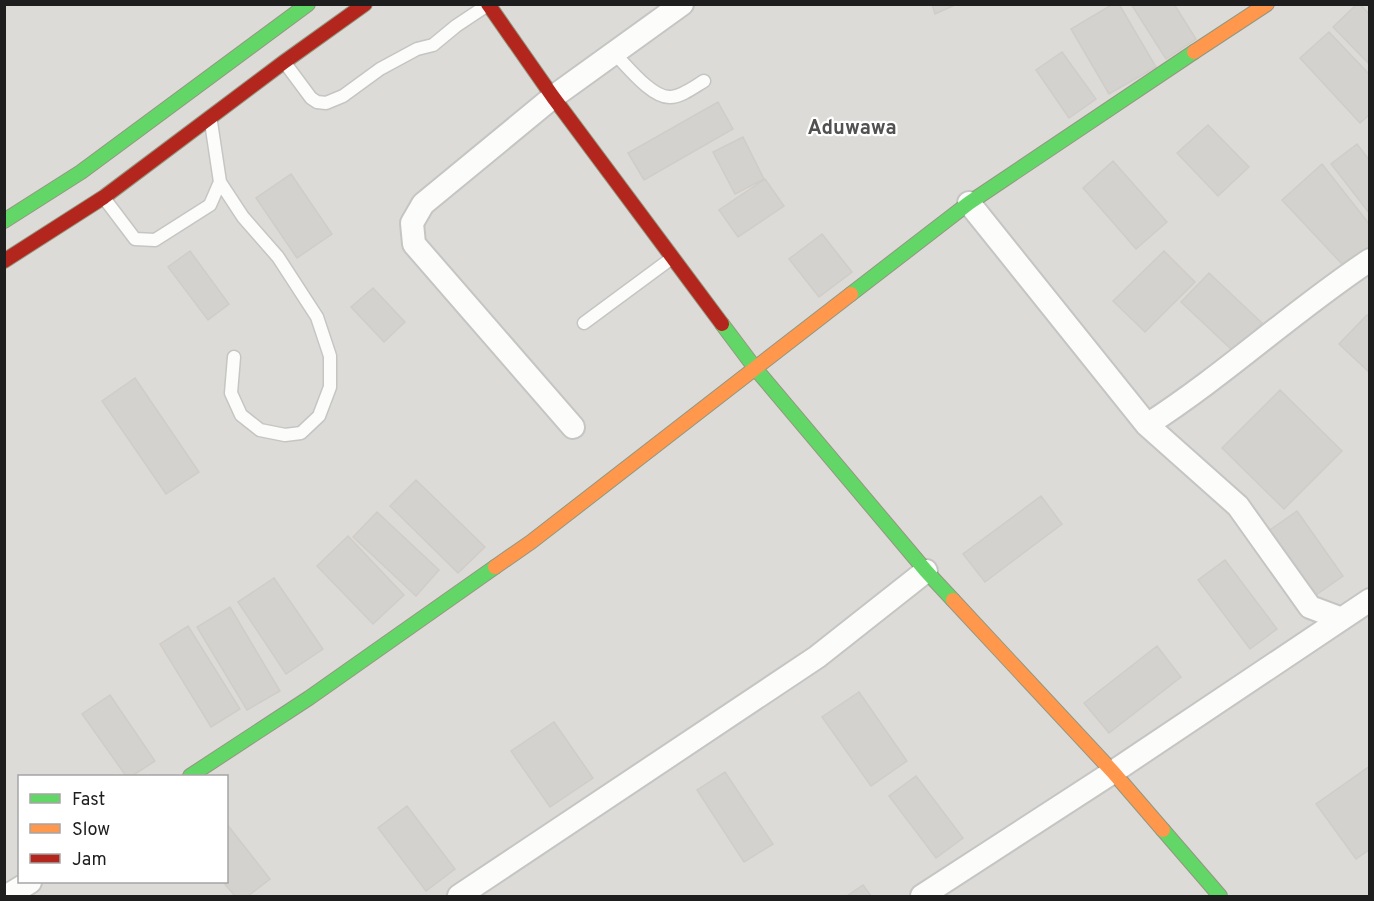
<svg xmlns="http://www.w3.org/2000/svg" width="1374" height="901" viewBox="0 0 1374 901" font-family="Overpass,sans-serif">
<style>
.residential{fill:#dcdbd8;fill-rule:evenodd}
.building{fill:#d4d2ce;stroke:#d0cdc8;stroke-width:1.5}
.lines{fill:none;stroke-linecap:round;stroke-linejoin:round}
.lane-casing{stroke:#c5c5c3;stroke-width:15}
.street-casing{stroke:#c5c5c3;stroke-width:26}
.fast-casing{stroke:#93977f;stroke-width:16}
.slow-casing{stroke:#93977f;stroke-width:16}
.jam-casing{stroke:#93977f;stroke-width:16}
.lane{stroke:#fcfcfb;stroke-width:12}
.street{stroke:#fcfcfb;stroke-width:22}
.fast{stroke:#63d668;stroke-width:14}
.slow{stroke:#ff974d;stroke-width:14}
.jam{stroke:#b3261e;stroke-width:14}
.labels{text-anchor:middle;dominant-baseline:central;stroke-width:4.5;stroke-linejoin:round;paint-order:stroke}
.quarter-label{font-size:20px;font-weight:bold;fill:#515151;stroke:#fff}
</style>
<rect width="100%" height="100%" fill="#edece7"/>
<path class="residential" d="M5,5H1369V896H5ZM20,776H226V882H20Z"/>
<path class="building" d="M932,4H957L935,14Z
M1113,4H1119L1156,67L1109,94L1071,29Z
M1131,4H1174L1196,39L1166,59Z
M1357,4H1360L1370,15V65L1333,27Z
M1329,32L1370,75V114L1360,123L1300,58Z
M1062,52L1096,99L1069,118L1036,70Z
M718,102L733,129L644,180L628,153Z
M1208,125L1249,167L1218,196L1177,153Z
M743,137L764,179L735,194L713,152Z
M1357,144L1370,161V214L1331,164Z
M1113,161L1167,222L1136,249L1083,188Z
M1322,164L1370,225V247L1342,264L1282,200Z
M291,174L332,234L297,258L256,198Z
M765,179L784,206L738,237L719,210Z
M822,234L852,272L819,297L789,259Z
M190,251L229,304L208,320L168,267Z
M1164,251L1195,282L1145,332L1113,301Z
M1209,273L1262,323L1234,352L1181,302Z
M373,288L405,322L384,342L351,307Z
M1367,315L1370,317V373L1339,344Z
M135,378L199,472L166,494L102,401Z
M1280,390L1342,451L1284,509L1222,448Z
M416,480L485,547L458,573L390,506Z
M1041,496L1062,524L985,582L963,554Z
M1297,511L1343,576L1313,597L1267,532Z
M377,512L439,570L416,596L353,537Z
M348,536L404,595L373,624L317,566Z
M1225,560L1277,629L1250,649L1198,580Z
M274,578L323,649L286,674L238,602Z
M230,607L280,691L247,710L197,627Z
M188,626L240,709L211,727L160,644Z
M1157,646L1181,677L1109,733L1084,703Z
M859,692L907,761L871,786L822,717Z
M110,695L155,761L132,776H126L82,714Z
M554,722L593,778L550,807L511,751Z
M1370,766V849L1356,859L1316,804Z
M725,772L773,844L744,862L697,790Z
M916,776L963,838L936,858L889,796Z
M407,806L455,869L426,891L378,828Z
M226,823L270,879L248,896H235L223,882H226Z
M863,885L871,896H847Z"/>
<g class="lines">
<defs>
<path id="lane" d="M615,54C627,66 652,98 670,97C681,97 694,87 704,81
M285,63L311,98L317,102L326,103L343,96L380,69L417,49L433,45L456,26L486,6
M220,182L243,217L278,257L317,317L330,356V387L319,416L301,433L285,435L260,430L241,415L231,393L234,357
M104,198L135,239L155,240L210,205L220,182L211,122
M584,323L672,258"/>
<path id="street" d="M969,203L1147,425L1238,506L1310,607L1342,619
M1147,425C1225,375 1293,311 1370,260
M573,427L414,244L412,223L423,204L553,97L682,4
M7,896L30,882
M459,896L817,657L926,571
M922,896L1113,772L1370,600"/>
<path id="fast" d="M4,221L81,172L308,4
M851,294L969,203L1194,52
M722,324L755,368L926,571L953,600
M190,776L309,698L495,567
M1163,830L1220,896"/>
<path id="slow" d="M1194,52L1267,4
M495,567L531,542L851,294
M953,600L1113,772L1163,830"/>
<path id="jam" d="M488,4L553,97L722,324
M4,261L104,197L284,62L365,4"/>
</defs>
<use href="#lane" class="lane-casing"/>
<use href="#street" class="street-casing"/>
<use href="#fast" class="fast-casing"/>
<use href="#slow" class="slow-casing"/>
<use href="#jam" class="jam-casing"/>
<use href="#lane" class="lane"/>
<use href="#street" class="street"/>
<use href="#fast" class="fast"/>
<use href="#slow" class="slow"/>
<use href="#jam" class="jam"/>
</g>
<g class="labels">
<g class="quarter-label">
<text x="852" y="129">Aduwawa</text>
</g>
</g>
<rect width="1374" height="901" fill="none" stroke="#1e1e1e" stroke-width="12"/>
<rect x="18" y="775" width="210" height="108" fill="#ffffff" stroke="#a5a5a5" stroke-width="1.5"/>
<rect x="30" y="794" width="30" height="9" fill="#63d668" stroke="#a5a5a5" stroke-width="1.5"/>
<text x="72" y="805" font-size="18" fill="#1e1e1e">Fast</text>
<rect x="30" y="824" width="30" height="9" fill="#ff974d" stroke="#a5a5a5" stroke-width="1.5"/>
<text x="72" y="835" font-size="18" fill="#1e1e1e">Slow</text>
<rect x="30" y="854" width="30" height="9" fill="#b3261e" stroke="#a5a5a5" stroke-width="1.5"/>
<text x="72" y="865" font-size="18" fill="#1e1e1e">Jam</text>
</svg>
